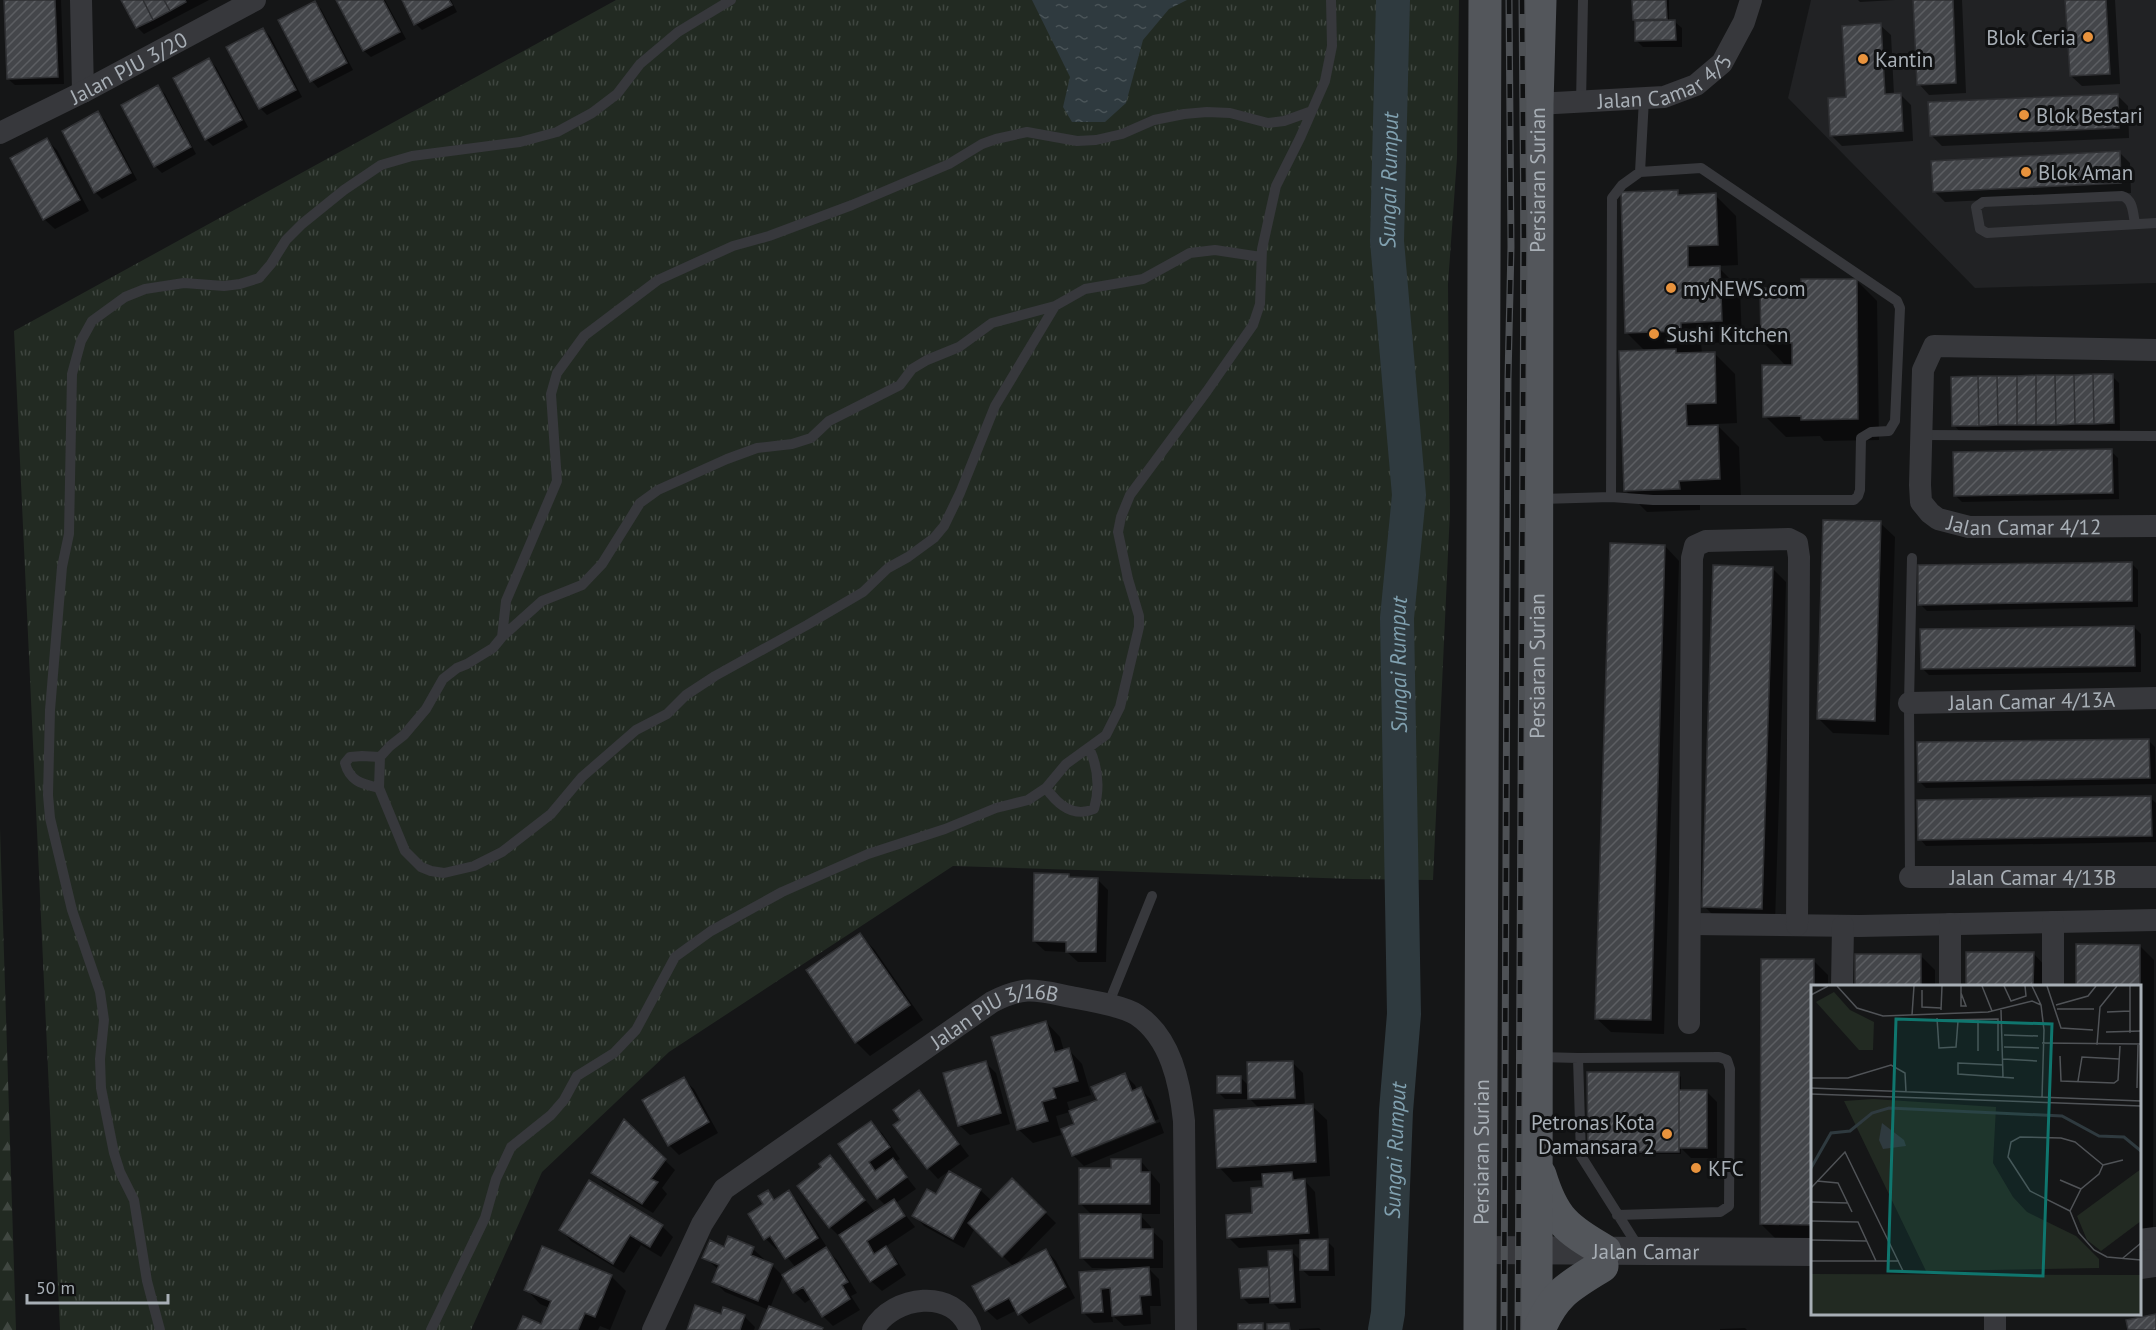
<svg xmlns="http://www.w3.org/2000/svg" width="2156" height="1330" viewBox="0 0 2156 1330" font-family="'PT Sans',sans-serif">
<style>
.built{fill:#212224}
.grass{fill:url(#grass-tufts)}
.forest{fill:url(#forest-firs)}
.water{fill:url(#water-ripples)}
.shadow{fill:#0007}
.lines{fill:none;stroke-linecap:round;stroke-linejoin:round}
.river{stroke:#2f3a3f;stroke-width:34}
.building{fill:url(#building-hatch);stroke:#2f3033;stroke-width:1.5}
.service{stroke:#37383c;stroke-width:10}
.minor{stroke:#37383c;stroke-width:22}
.tertiary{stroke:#37383c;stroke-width:28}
.primary{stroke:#53565b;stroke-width:33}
.rail-casing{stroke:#4e5155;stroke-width:7}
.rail{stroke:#101112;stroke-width:4.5;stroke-dasharray:14;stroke-linecap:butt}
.poi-dot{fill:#e8933d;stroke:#101112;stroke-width:2}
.labels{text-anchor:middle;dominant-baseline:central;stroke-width:6;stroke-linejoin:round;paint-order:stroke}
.poi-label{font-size:21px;fill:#a8afb6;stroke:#101112;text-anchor:start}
.street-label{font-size:21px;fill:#a8afb6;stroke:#101112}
.water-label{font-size:22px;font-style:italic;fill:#81a1b0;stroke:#101112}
.inset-river{fill:none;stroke:#2f3a3f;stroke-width:3}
.inset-road{fill:none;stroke:#505357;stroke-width:1.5}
.view{fill:#0f766e;fill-opacity:0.15;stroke:#0f766e;stroke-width:3}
.inset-edge{fill:none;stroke:#a8afb6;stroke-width:3}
</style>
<defs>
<pattern id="grass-tufts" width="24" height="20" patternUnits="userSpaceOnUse" patternTransform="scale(1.5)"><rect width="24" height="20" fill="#222a22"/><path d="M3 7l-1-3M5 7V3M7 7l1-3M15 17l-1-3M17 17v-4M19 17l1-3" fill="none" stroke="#3f4640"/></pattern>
<pattern id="forest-firs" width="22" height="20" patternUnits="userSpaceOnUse" patternTransform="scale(1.5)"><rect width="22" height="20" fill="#222a22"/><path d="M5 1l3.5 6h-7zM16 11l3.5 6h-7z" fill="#3f4640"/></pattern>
<pattern id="water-ripples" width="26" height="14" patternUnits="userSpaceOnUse" patternTransform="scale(1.5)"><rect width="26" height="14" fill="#2f3a3f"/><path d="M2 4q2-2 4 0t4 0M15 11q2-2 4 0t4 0" fill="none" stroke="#4a5458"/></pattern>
<pattern id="building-hatch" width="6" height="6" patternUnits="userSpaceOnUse" patternTransform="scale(1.5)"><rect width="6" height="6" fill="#44464a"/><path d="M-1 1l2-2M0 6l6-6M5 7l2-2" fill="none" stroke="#5c5e62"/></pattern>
</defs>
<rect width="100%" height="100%" fill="#151617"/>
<path class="built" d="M1811,0H2156V283L1975,288L1788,98Z"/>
<path class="grass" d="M616,0H1459L1457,158L1448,284L1450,511L1433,880L1353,879L953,866L669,1052L542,1172L471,1330H60L14,331Z"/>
<path class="forest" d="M0,829L16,1330H0Z"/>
<path class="water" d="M1032,0H1187L1169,9L1143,40L1126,103L1105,122H1072L1063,107L1070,77Z"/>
<path class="shadow" d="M6,0H61L64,84L15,85L8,79Z
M123,0H209L144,34L137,27Z
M338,0H385L406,39L371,57L364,51Z
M403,0H451L457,12L422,30L416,24Z
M1634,0H1669V22H1675L1682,28V47H1643L1636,40Z
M1858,0H1895L1860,2Z
M1915,0H1962L1966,93L1929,95L1919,84Z
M2067,0H2115L2120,84L2082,86L2071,76Z
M315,3L321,9L353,70L318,88L312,81L280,21Z
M1880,25L1891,35L1894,95H1901L1911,105L1913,141L1842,146L1831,135Z
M263,29L270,36L302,97L267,115L260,108Z
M209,60L216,67L248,127L213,146L206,139Z
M158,87L165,94L196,154L162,173L155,166Z
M2117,95L2128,106L2129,138L1942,146L1931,135Z
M98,113L105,120L137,180L102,199L95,192Z
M47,140L57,150L89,211L55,229L44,219Z
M2119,152L2130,163L2131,193L1945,202L1934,191Z
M1677,192L1682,196L1715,195L1736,216L1738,265L1717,266L1740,289L1742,342L1701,343L1702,354L1714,353L1735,374L1737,423L1716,424L1739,447L1741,500L1700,501V510L1647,512L1626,491L1645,351L1627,333Z
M1856,280L1877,301L1879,440L1824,441L1820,436L1786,437L1765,416L1786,366L1763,342L1803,289Z
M2112,376L2119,383L2120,430L1960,432L1954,425Z
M2111,451L2118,458L2119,499L1962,502L1955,495Z
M1880,523L1895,537L1889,735L1833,733L1819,719Z
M1665,546L1679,561L1664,1034L1611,1032L1596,1018Z
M2131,563L2138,570V607L1927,611L1920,604Z
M1772,568L1786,582L1775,922L1718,920L1704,906Z
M2134,627L2141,634V672L1929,675L1922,668Z
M2148,740L2155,747L2156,784L1926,788L1919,781Z
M2150,798L2156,803V842L1926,846L1920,839Z
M1068,875L1072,879H1097L1108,890L1106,962H1078L1067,952L1045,951L1034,941Z
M860,935L874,949L923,1020L870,1056L856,1042Z
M2078,946H2140L2154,960L2153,1236H2140V986H2077Z
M1967,953H2033L2047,968V986H1967Z
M1857,955L1921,956L1935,970V986H1857Z
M1814,961L1828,975V986H1812V1238H1775L1761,1224Z
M1046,1022L1060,1037L1064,1051L1068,1049L1082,1064L1091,1095L1067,1102L1070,1112L1056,1116L1061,1135L1033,1143L1018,1129Z
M985,1062L996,1073L1010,1124L970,1135L959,1125Z
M1293,1063L1303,1073L1305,1106H1312L1327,1120L1330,1176L1296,1178L1300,1181H1305L1315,1192L1319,1241H1327L1334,1248L1335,1276H1309L1299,1267L1301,1308L1279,1309L1273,1303L1249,1304L1242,1297L1270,1269L1292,1252L1302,1262L1301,1244L1239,1248L1229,1238L1254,1214L1264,1189V1180L1233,1182L1219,1167L1260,1109L1248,1097V1099H1225L1218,1092L1241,1078L1249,1086Z
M1678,1074L1681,1077V1092H1707L1717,1102V1158H1691L1681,1148V1154H1592L1589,1151Z
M1125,1075L1135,1085L1137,1090L1141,1089L1151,1100L1159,1119L1076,1153V1156L1160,1122L1164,1133L1084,1166L1073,1155L1076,1125Z
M683,1079L694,1089L718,1133L679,1155L669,1145Z
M919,1092L929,1103L969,1156L938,1179L928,1168L902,1120Z
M624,1121L675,1170L662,1188L667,1194L653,1213L603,1183L593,1172Z
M871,1123L882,1133L900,1159L895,1162L916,1189L896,1203L915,1227L885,1247L896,1259L906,1275L882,1291L871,1281L842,1236L841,1238L830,1227L799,1187L823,1167L830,1157L876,1213L886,1206L878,1198L841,1145Z
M1140,1160L1160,1184V1214H1139L1151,1227V1230L1163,1241V1268H1148L1159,1279L1161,1306H1150L1151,1324L1124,1326L1112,1315L1113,1322L1094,1323L1084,1313L1081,1274L1122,1270V1268H1092L1081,1257L1093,1216L1081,1204L1113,1170Z
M1012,1180L1056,1223L1014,1266L1046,1250L1056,1261L1075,1298L1029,1324L1017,1310L997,1320L986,1310L1014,1267L975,1228L964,1248L924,1226L914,1215L936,1196L980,1190L992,1201Z
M590,1182L662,1226L673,1237L661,1257L641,1245L624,1273L571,1241L561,1230Z
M768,1192L776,1200L789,1192L799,1203L828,1249H826L837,1260L857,1293L851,1296L860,1310L833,1326L823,1316L812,1298L805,1303L795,1293L784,1276L796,1268L779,1247L776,1249L766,1239L765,1205Z
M729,1238L753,1249L764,1259V1262L772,1265L783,1276L770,1308L823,1330H761L769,1310L725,1292L714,1281L719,1270L704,1257L724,1249Z
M543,1248L612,1277L626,1291L610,1330L600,1326L598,1330H518L542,1326L550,1308L540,1304L526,1289Z
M722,1316H744L755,1327L754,1330H688Z
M1319,1328L1321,1330H1299V1329Z
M1745,1328L1747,1330H1720V1329Z"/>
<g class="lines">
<path class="river" id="s1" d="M1385,1330L1388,1313L1396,1111L1404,1014L1397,618L1409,495L1387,241L1393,0"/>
</g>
<path class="building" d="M4,0H55L58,77L7,79Z
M121,0H143L153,20L136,28Z
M143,0H164L170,11L153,20Z
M164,0H185L186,2L170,11Z
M336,0H383L400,32L363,51Z
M402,0H449L452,5L414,25Z
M1632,0H1666L1667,19L1633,20Z
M1913,0H1953L1956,83L1917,85Z
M2065,0H2106L2110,74L2070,76Z
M315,1L347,63L310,82L278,20Z
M1675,20L1676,40L1635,41V21Z
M1881,23L1885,94L1901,93L1903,131L1830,136L1828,98L1846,97L1842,26Z
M263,28L296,90L259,109L226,47Z
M209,58L242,120L205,140L173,78Z
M158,85L191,147L154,167L121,105Z
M2118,94L2119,128L1930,136L1928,102Z
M98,111L131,173L94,193L62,131Z
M47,138L80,200L43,220L10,158Z
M2120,151L2121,183L1933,192L1931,161Z
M1678,190V195L1716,193L1718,245L1688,246V267L1720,266L1722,321L1681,323V331L1625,333L1621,192Z
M1801,279H1857L1858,419L1801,420V416L1763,417L1762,365H1792V343H1761L1760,288H1801Z
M1676,349V353L1715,352L1716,403L1686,404L1687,426L1718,425L1720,479L1679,481L1680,489L1624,491L1619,351Z
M2093,374H2113L2114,423L2094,424Z
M2093,374L2094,424H2075L2074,375Z
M2036,375H2055L2056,425H2036Z
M2036,375V425H2017V376Z
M2055,375H2074L2075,424L2056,425Z
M1978,376L1979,426H1952L1951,377Z
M1978,376H1997L1998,425L1979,426Z
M1997,376H2017V425H1998Z
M2112,449L2113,493L1954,496L1953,452Z
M1823,520L1881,521L1875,721L1817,719Z
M1610,543L1665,545L1651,1020L1595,1019Z
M2132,562V601L1918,605V565Z
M1713,565L1773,567L1762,909L1702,907Z
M2134,626L2135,666L1921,669L1920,629Z
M2149,739L2150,778L1918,782L1917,742Z
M2151,796L2152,836L1918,840L1917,800Z
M1034,873L1069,874V877L1098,878L1096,952H1066V942L1033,941Z
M860,933L910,1005L855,1043L806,970Z
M2076,944L2140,945V1222V986H2076Z
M1966,952H2034L2033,986H1966Z
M1855,954H1921V986H1855Z
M1761,959H1814V986H1812V1225L1760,1224Z
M1046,1021L1055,1052L1069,1048L1078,1081L1053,1088L1056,1098L1042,1102L1048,1121L1017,1130L991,1037Z
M986,1061L1001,1113L958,1126L943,1073Z
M1293,1061L1295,1098L1248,1099L1247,1062Z
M1587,1072H1679V1152H1588Z
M1125,1073L1132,1091L1141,1087L1155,1122L1072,1156L1061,1129L1074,1124L1069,1111L1097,1100L1091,1087Z
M1217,1076H1241V1093H1217Z
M684,1077L709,1122L668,1146L642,1100Z
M919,1090L959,1144L927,1169L893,1125L900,1120L893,1110Z
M1679,1090H1707V1148H1679Z
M1313,1104L1316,1162L1217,1168L1214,1110Z
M624,1119L666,1159L651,1179L658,1182L642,1204L591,1173Z
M871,1121L890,1147L869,1162L875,1171L893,1158L907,1177L877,1199L838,1144Z
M830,1155L865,1200L829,1228L797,1186L821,1167L819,1164Z
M1111,1159H1141V1172H1150V1204H1079V1168H1111Z
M949,1171L981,1189L953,1239L912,1216L927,1189L936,1194Z
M1292,1172L1293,1180L1305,1179L1309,1233L1227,1238L1226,1215L1252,1213L1251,1188L1263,1187L1262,1174Z
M1012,1178L1046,1212L1002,1257L968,1223Z
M589,1180L663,1225L650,1247L630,1235L613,1264L559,1230Z
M768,1190L774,1200L789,1190L818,1238L785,1259L770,1236L764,1240L748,1214L763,1204L758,1196Z
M894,1199L905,1216L867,1241L874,1254L886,1246L897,1264L870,1282L839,1235Z
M1079,1214H1141V1229H1153V1258H1080Z
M728,1236L754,1247L751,1255L773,1264L758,1301L712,1282L719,1265L702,1258L710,1240L724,1247Z
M1328,1239V1270H1300V1240Z
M542,1246L612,1275L595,1317L585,1313L578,1330H517L523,1316L541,1324L551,1301L524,1290Z
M826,1247L848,1282L842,1285L850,1299L822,1317L803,1287L793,1293L782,1275Z
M1046,1249L1066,1287L1018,1315L1009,1298L985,1311L972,1286Z
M1292,1250L1295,1302L1270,1303L1268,1251Z
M1149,1267L1151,1295L1140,1296L1142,1314L1112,1316L1110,1288L1101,1289L1103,1312L1082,1313L1079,1272Z
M1269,1267L1270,1297L1241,1298L1239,1269Z
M695,1305L721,1314L723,1307L745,1315L740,1330H687Z
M769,1306L823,1328L822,1330H759Z
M2156,1314V1330H2128L2126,1320Z
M1263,1323V1330H1238V1324Z
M1289,1323L1290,1330H1267V1324Z"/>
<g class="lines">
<path class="service" d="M1581,103L1583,0
M1640,172L1644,99
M2135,224C2133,213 2133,199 2122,196L1983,202L1976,207L1980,229L1987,233L2156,223
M1055,306L992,323L959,347L927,360L912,369L900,385L829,421L811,438L792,444L757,448L727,459L658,490L640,503L602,564L582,585L542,601L502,637L493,648L467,664L457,668L443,679L426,709L404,735L390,746L380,757L379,788L405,851L421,867L431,871L444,873L474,866L502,852L551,814L582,777L636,730L667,714L686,695L715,676L807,625L863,592L888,568L908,557L934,538L944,526L960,493L995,406L1055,306L1085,289L1143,279L1190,253L1215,250L1261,257
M1921,435L2156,436
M1541,499L1611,497L1653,500H1854L1858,496L1860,490L1861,438L1871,432L1889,431L1895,421L1900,308L1897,301L1701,168L1640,172L1622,185L1612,198L1611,497
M502,637L506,601L557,481L551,394L557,373L584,336L658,280L733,246L769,236L852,205L949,164L982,144L996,139L1027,132L1077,141L1096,140L1122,134L1154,120L1184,114L1207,112L1230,113L1268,123L1284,121L1312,111
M379,788C363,784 350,782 345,763L350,757L362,756L380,757
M1046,788C1058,805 1073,818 1094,809C1100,788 1098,767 1089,748
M1910,877L1909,703L1912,558
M1108,1005L1152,896
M1540,1057L1578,1058L1719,1057L1727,1060L1730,1069L1729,1206L1720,1212L1617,1215
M1578,1058L1581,1156L1639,1248
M160,1330L147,1281L134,1200L120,1172L114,1153L101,1088L100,1059L104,1020L100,992L72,910L50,818L48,795L50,710L62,567L69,534L72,374L81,341L92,321L125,297L145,289L184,283L224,286L240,284L259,278L271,264L286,240L302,224L344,190L381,165L412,156L520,142L557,132L592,113L617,94L640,64L678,32L731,0
M431,1330L485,1218L496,1179L511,1147L551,1115L564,1100L577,1076L614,1053L636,1030L675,957L711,931L782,892L868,854L945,829L996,808L1028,800L1046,788L1066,764L1106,735L1120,707L1139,627V616L1128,579L1118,532L1121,517L1130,495L1207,391L1253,325L1260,304L1262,249L1276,186L1300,138L1325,81L1332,46L1331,0"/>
<g class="minor">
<path d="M81,0L83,92"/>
<path id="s2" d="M1537,104L1664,97L1696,85L1722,63L1744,22L1751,0"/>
<path id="s3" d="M0,133L83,92L255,0"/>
<path id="s4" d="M2156,350L1934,346L1923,370L1920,485L1921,502L1930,513L1938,519L1969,527L2156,526"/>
<path id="s5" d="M1909,703L2156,698"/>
<path id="s6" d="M1910,877H2156"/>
<path d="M1690,924L1859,926L2156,920"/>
<path d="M1842,986L1843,926"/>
<path d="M1950,986V924"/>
<path d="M2053,986V922"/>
<path d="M1689,1023L1692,558L1695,546L1706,541L1789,539L1797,543L1799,557L1797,925"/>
<path id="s7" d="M653,1330L702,1224L724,1189L992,1002C1025,985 1036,990 1071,997C1087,1000 1124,1006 1137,1015C1171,1038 1180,1083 1184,1121L1186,1330"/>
<path d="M873,1330C893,1295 955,1287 970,1330"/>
<path d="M1995,1330V1314"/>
</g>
<g class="tertiary">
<path d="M2140,1243L2156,1241"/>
<path id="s8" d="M1480,1250L1812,1252"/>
<path d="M2140,1265L2156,1263"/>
</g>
<g class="primary">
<path d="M1540,1175C1553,1218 1566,1229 1605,1251"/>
<path id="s9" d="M1480,1330L1485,0"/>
<path id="s10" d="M1536,1330L1537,104L1540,0"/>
<path d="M1539,1330C1554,1293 1570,1286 1602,1266"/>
</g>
<defs>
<path id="rail" d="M1504,1330L1508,378L1511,247L1509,0
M1518,1330L1524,244L1522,0"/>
</defs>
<use href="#rail" class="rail-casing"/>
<use href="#rail" class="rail"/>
</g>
<g class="poi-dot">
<circle cx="2088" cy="37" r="6"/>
<circle cx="1863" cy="59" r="6"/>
<circle cx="2024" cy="115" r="6"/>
<circle cx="2026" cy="172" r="6"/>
<circle cx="1671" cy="288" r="6"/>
<circle cx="1654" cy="334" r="6"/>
<circle cx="1667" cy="1134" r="6"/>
<circle cx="1696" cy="1168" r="6"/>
</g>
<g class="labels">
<g class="poi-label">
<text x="2076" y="37" text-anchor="end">Blok Ceria</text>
<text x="1875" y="59">Kantin</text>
<text x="2036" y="115">Blok Bestari</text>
<text x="2038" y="172">Blok Aman</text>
<text x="1683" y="288">myNEWS.com</text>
<text x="1666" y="334">Sushi Kitchen</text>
<text x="1655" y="1122" text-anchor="end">Petronas Kota<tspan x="1655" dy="24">Damansara 2</tspan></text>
<text x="1708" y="1168">KFC</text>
</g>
<g class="street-label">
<text stroke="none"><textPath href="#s3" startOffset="144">Jalan PJU 3/20</textPath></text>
<text stroke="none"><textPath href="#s2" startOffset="132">Jalan Camar 4/5</textPath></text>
<text stroke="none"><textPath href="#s10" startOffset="1150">Persiaran Surian</textPath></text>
<text stroke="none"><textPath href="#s4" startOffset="492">Jalan Camar 4/12</textPath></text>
<text stroke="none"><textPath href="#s10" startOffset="664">Persiaran Surian</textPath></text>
<text stroke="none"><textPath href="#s5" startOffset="123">Jalan Camar 4/13A</textPath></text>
<text stroke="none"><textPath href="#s6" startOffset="123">Jalan Camar 4/13B</textPath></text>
<text stroke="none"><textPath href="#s7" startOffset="483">Jalan PJU 3/16B</textPath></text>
<text stroke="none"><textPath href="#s9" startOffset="178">Persiaran Surian</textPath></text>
<text stroke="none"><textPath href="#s8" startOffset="166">Jalan Camar</textPath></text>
</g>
<g class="water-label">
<text stroke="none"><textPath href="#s1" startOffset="1152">Sungai Rumput</textPath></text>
<text stroke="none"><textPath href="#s1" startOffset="666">Sungai Rumput</textPath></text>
<text stroke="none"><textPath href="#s1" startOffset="180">Sungai Rumput</textPath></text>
</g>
</g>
<g transform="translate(1811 985)">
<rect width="330" height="330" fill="#151617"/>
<path d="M62,114L185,122L182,178L202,212L216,227L265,251L288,274V283L115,286L33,116ZM330,184V236L290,266L276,255L266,231Z" fill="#222a22"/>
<path d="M0,289L330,290V329H0Z" fill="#222a22"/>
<path d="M23,7L39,25L63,37L62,65H48L5,17Z" fill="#222a22"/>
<path d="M71,138L93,155L95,161L72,164L68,155Z" fill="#2f3a3f"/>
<path class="inset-river" d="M0,183L20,148L39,146L61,128L78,123L251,131L288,151L313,152L330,166"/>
<path class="inset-road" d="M26,1L46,23L72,31L177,27L221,16L230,20M150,1V21H155L150,8M171,1L181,26M193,1L200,16L215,11L214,1M221,1L230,20L233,45L231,113M236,1L250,43L282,45M319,1V48M111,5V22L130,23M0,10L17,1M245,20L277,11L285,1M246,24H283M130,25L131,1M190,25L192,92M296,27L319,26M101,30L103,1M126,33L128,63L145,62L147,36M126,35L187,34V66M295,47L330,46M193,50L227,51M231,58L330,59M286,60L289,22L306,1M193,62L228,63M167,66V35M249,71L250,96L303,98L307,95L309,61M192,74L226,76M192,80L147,78V89L203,93M0,93H37L80,80L94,88L95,107M267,96L271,72L308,74M0,103L330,116M326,103L327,60M0,109L330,121M292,180L312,175M249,195L270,204M6,196L27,198L41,227M0,203L34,167L92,286M0,217L37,218M259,226L219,206L197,172L200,157L209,152L250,153L264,157L292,180M259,226L268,248L283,265L296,272L330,275M259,226L270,204L288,189L292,180M0,236L47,237L65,276M0,255L56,256M312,273L330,258M0,276H88"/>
<path class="view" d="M85,34L241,39L232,291L77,286Z"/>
<rect width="330" height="330" class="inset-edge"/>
</g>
<path d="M27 1294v9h141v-9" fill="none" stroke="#a8afb6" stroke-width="3"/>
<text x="36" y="1294" font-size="18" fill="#a8afb6" stroke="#101112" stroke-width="4.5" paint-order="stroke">50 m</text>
</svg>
